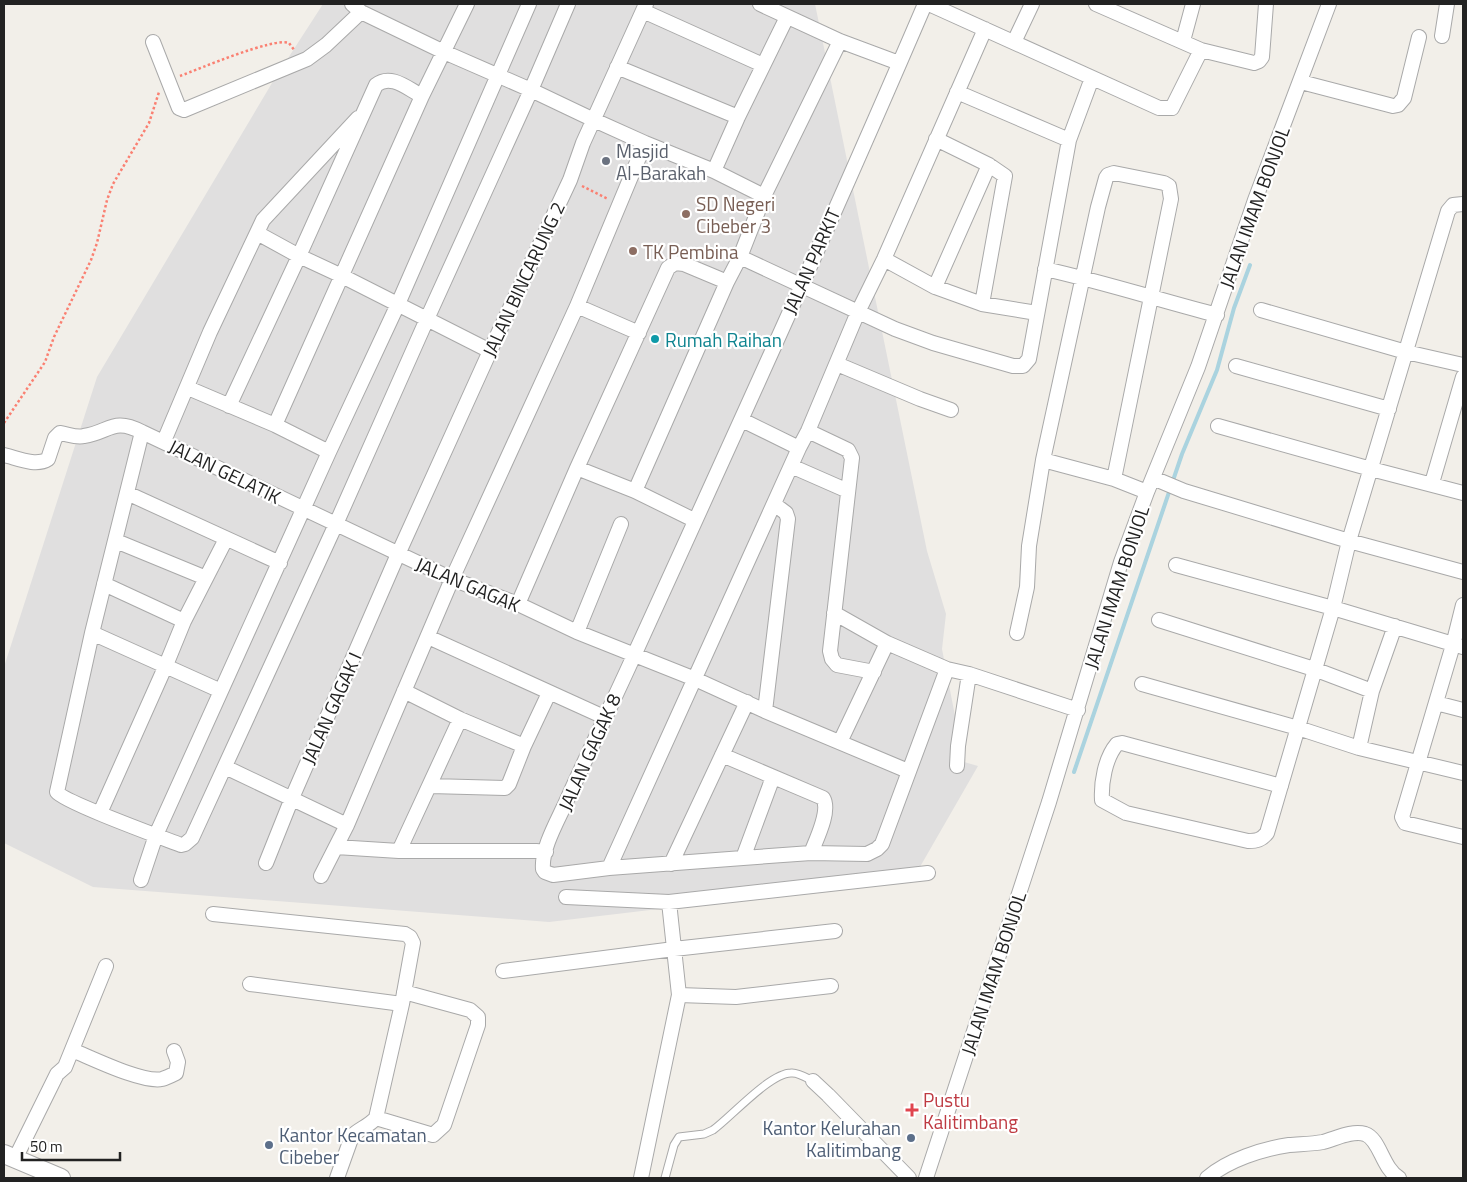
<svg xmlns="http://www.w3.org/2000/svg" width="1467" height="1182" viewBox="0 0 1467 1182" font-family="'Titillium Web',sans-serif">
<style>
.residential{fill:#e0dfdf}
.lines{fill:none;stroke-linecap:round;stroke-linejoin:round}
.stream{stroke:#aad3df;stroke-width:4}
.service-casing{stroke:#a9a9a9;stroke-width:9}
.minor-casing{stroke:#a9a9a9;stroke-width:16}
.tertiary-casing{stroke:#a9a9a9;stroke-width:20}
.path{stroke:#fa8072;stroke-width:2.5;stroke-dasharray:2.5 2.5;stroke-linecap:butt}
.service{stroke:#fff;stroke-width:7}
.minor{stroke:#fff;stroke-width:14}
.tertiary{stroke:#fff;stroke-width:18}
.worship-dot{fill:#6b7280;stroke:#fff;stroke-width:2}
.education-dot{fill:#8d6e63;stroke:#fff;stroke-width:2}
.culture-dot{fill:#0f9aa8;stroke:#fff;stroke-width:2}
.health-dot{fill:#e0444e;stroke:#fff;stroke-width:2}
.service-dot{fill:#5c6f8a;stroke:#fff;stroke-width:2}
.labels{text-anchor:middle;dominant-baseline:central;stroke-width:4.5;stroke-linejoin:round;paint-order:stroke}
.worship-label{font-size:19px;fill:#5b616d;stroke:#fff;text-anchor:start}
.education-label{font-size:19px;fill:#785e54;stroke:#fff;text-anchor:start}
.street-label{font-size:19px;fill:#222;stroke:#fff}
.culture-label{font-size:19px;fill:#0d838f;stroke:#fff;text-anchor:start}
.health-label{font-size:19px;fill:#be3a42;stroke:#fff;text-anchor:start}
.service-label{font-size:19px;fill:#4e5e75;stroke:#fff;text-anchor:end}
</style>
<rect width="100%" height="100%" fill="#f2efe9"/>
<path class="residential" d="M323,4H815L927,551L946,614L942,649L964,762L978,766L913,879L549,922L93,887L4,843V667L97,377L272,83Z"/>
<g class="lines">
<path class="stream" d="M1074,772L1182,454L1217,370L1234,308L1250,265"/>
<defs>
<path id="service" d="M665,1178L674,1145L679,1137L704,1134L713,1130C731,1117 770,1073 791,1073C798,1072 807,1078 813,1081"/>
<path id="minor" d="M352,4L361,12L444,52L531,90L594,120L645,143L714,171L764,196
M568,4L531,90L427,319L336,524L192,838L185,844L181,845C163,838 64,802 57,792L92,633L142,432L452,579L518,604L577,632L695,679L765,711L908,771
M760,4L840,41L899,63
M925,4C832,221 734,436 636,651C613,702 589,751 566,802C558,820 541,849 543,869L545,872L553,875L609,868L743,858L811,853L867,854L877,849L882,844L947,669
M929,4L1159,108H1172L1201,50
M1096,4L1201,50L1254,63L1259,61L1262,57L1266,4
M643,11L763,65
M1442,36L1447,4
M1183,41L1193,4
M153,42L179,108L184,110L307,59L326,45L361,12
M1014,42L1032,4
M617,67L738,117
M1301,82L1393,106L1398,105L1404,98L1419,37
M957,92L1069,140
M936,139L989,165L1005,176L982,304
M714,171L738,117L787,17
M257,233L299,256L342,276L490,351
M740,257L895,329L933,343L1013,366H1023L1029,359L1069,140L1092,78
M884,259L935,287L982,304L1037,313
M1045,269C1103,282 1159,300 1217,315
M935,287L989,165
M577,306L639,333
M1261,310L1406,352L1463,365
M837,364L920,399L951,410
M1236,366L1389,409
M188,388L275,425L329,452
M229,406L299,256L376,85C391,73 408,89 422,96
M742,420L799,448
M275,425L422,96L467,4
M1218,426L1371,469L1463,493
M808,431L848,450L852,458L830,651L832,659L837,665L874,672
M164,441L210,332L263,220L358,118
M4,455C17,458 36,467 48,459L55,438L60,433C68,434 76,438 84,436C110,432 113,417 142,432
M791,466L848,491
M577,468L635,491L694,520
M1153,478L1184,491L1349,541L1463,572
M1114,479L1171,199L1169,186L1164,183L1114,173L1108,175L1106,178L1098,207L1043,460L1114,479L1147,492
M1432,483L1463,377
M635,491L727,282L740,257L764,196L840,41
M127,493L280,563
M116,541L206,578
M1176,565L1333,608L1463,647
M104,584L184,621
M518,604L577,468L668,268L675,263L684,264L727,282
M1463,605L1453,645L1402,817L1405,823L1463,837
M834,613L887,643L947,669L969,674L1078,710
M1159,620L1314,669L1372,691
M577,632L621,524
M92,633L221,691
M1017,633L1027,587L1029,546L1043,460
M428,637L604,717
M1142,684L1298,728L1359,748L1463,773
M404,691L460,719L524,746
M1436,703L1463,710
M765,711L788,519L786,513L774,504
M840,742L887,643
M1359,748L1372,691L1395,626
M722,755L823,798C831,811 816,840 811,853
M957,766L958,746L969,674
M225,767L347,825
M430,786L505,788L509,784L524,746L549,693
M1281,786L1122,743L1117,744C1105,758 1101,783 1102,800L1126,813L1248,841C1257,841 1261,840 1267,833L1333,608L1349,541L1448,211L1453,205L1463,204
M100,813L166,665L184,621L226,539
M336,847L399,851H536L546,852
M399,851L460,719
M743,858L773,777
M266,863L292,798L395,561L490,351L570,180L583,143L646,4
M671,864L747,702
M609,868L799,448L808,431L858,312L884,259L985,29
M321,876L347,825L452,579L577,306L645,143
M141,880L156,835L329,452L398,304L529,4
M566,897L669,902L928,873
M213,914L405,934L410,937L413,943L402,1004L376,1118C369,1126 359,1129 352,1136L337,1178
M503,971L674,949L835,931
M250,984L402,1004
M679,995L736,997L831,986
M72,1050C92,1058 142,1083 162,1079C166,1078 172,1075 176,1073L178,1062L174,1051
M813,1081L828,1095L909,1178
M376,1118L433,1135L444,1125L478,1025V1017L470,1010L404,992
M15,1159L57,1074L65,1067L106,966
M641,1178L679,995L669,902
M926,1178L1049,802L1121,562L1147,492L1198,367L1255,200L1329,4
M1207,1178C1228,1160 1262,1149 1289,1145C1300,1144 1312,1144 1323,1142C1335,1139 1352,1130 1365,1134C1380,1139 1382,1168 1399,1178"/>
<path id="tertiary" d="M4,1154L61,1178"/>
</defs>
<use href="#service" class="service-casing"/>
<use href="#minor" class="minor-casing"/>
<use href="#tertiary" class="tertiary-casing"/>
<path class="path" d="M180,76C199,69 274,37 289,43L295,51
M582,186L608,199
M4,423L45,362L54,337L91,260L97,243L107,200L113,184L149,123L159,92"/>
<use href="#service" class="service"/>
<use href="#minor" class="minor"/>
<use href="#tertiary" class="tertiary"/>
</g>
<circle class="worship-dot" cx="606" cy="161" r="5"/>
<g class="education-dot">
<circle cx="686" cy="214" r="5"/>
<circle cx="633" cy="251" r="5"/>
</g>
<circle class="culture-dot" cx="655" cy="339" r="5"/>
<path class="health-dot" d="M909.5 1102.5h5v5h5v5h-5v5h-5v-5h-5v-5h5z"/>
<g class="service-dot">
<circle cx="911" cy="1138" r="5"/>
<circle cx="269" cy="1145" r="5"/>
</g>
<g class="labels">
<g class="worship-label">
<text x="616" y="150">Masjid<tspan x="616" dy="22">Al-Barakah</tspan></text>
</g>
<g class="education-label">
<text x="696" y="203">SD Negeri<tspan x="696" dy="22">Cibeber 3</tspan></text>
<text x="643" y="251">TK Pembina</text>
</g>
<g class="street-label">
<text transform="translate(1254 207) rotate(-70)">JALAN IMAM BONJOL</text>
<text transform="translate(811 261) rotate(-66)">JALAN PARKIT</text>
<text transform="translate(523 279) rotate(-65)">JALAN BINCARUNG 2</text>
<text transform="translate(225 471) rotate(26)">JALAN GELATIK</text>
<text transform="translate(468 584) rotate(23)">JALAN GAGAK</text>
<text transform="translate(1116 587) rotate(-72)">JALAN IMAM BONJOL</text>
<text transform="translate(331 708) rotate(-66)">JALAN GAGAK I</text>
<text transform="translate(589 752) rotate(-66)">JALAN GAGAK 8</text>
<text transform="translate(993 973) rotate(-72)">JALAN IMAM BONJOL</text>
</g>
<g class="culture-label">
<text x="665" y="339">Rumah Raihan</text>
</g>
<g class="health-label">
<text x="923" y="1099">Pustu<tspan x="923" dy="22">Kalitimbang</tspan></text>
</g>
<g class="service-label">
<text x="901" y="1127">Kantor Kelurahan<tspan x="901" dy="22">Kalitimbang</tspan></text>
<text x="279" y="1134" text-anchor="start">Kantor Kecamatan<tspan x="279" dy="22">Cibeber</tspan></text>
</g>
</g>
<rect width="1467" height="1182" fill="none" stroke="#222222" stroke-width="10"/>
<path d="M22 1152v8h98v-8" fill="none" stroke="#222222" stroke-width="2.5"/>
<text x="30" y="1152" font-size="15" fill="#222222" stroke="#ffffff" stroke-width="4" paint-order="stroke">50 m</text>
</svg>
